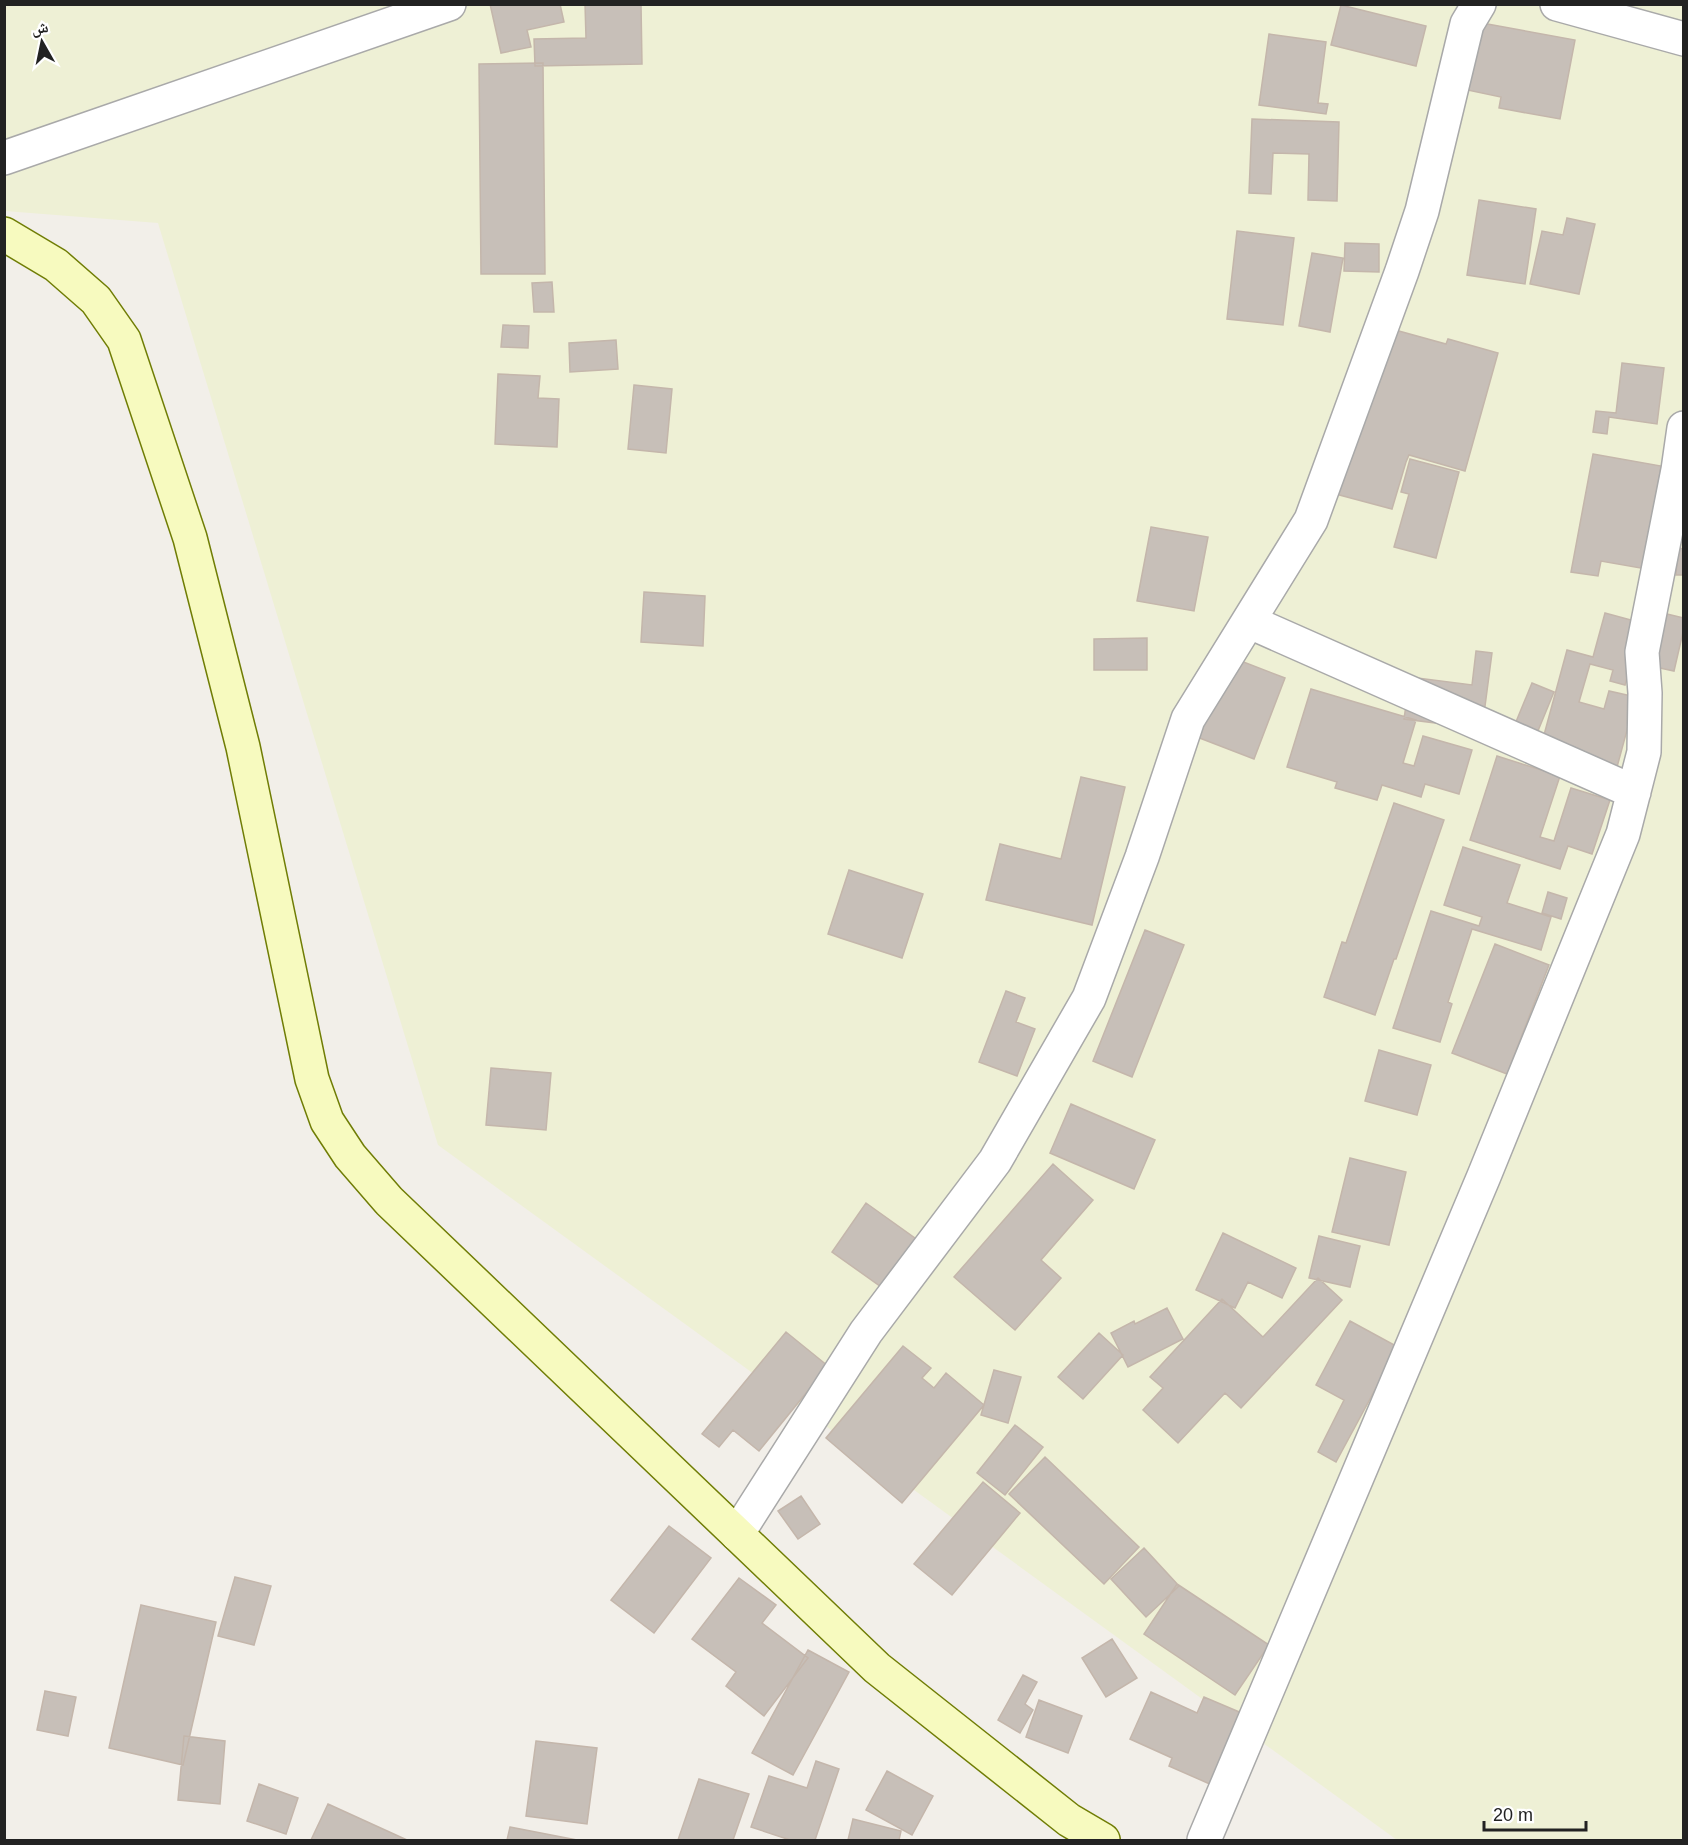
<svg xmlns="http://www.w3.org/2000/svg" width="1688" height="1845" viewBox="0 0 1688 1845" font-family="Helvetica,'Noto Naskh Arabic',sans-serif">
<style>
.farmland{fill:#eef0d5}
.building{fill:#c7bfb8;stroke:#c4b6ab;stroke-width:1.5}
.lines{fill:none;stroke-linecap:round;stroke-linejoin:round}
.minor-casing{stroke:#a9a9a9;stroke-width:36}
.secondary-casing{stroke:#707d05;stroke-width:36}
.minor{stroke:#fff;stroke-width:33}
.secondary{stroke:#f7fabf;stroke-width:33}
</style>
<rect width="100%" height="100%" fill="#f2efe9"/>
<path class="farmland" d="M4,5H1683V1840H1397L438,1145L158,223L5,211Z"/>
<path class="building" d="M490,4H560L564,22L527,30L531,47L501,53Z
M585,4H641L642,64L535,66L534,39L586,38Z
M1341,5L1426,26L1416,66L1331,45Z
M1471,21L1575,40L1560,119L1499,108L1501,97L1458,88Z
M1269,34L1326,42L1318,103L1328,104L1326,114L1259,105Z
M543,63L545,274H481L479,64Z
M1252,119L1339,122L1337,201L1308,200L1309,154L1273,153L1271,194L1249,193Z
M1479,200L1536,209L1525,284L1467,275Z
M1567,218L1595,224L1579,294L1530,284L1542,231L1563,235Z
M1237,231L1294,238L1283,325L1227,319Z
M1345,243L1379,244V272L1344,271Z
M1312,253L1343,258L1330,332L1299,326Z
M552,282L554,312H534L532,283Z
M503,325L529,326L528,348L501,347Z
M1388,328L1446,344L1448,339L1498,353L1465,471L1409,455L1406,462L1392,509L1328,492Z
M616,340L618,369L570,372L569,343Z
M1622,363L1664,368L1657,424L1609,417L1607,434L1593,432L1596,411L1616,413Z
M498,374L540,376L538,398L559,399L557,447L495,444Z
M634,385L672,389L666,453L628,449Z
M1593,454L1661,466L1655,503H1658L1646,569L1601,561L1598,576L1571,572Z
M1410,459L1459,472L1436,558L1394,547L1409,494L1401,492Z
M1151,527L1208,537L1194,611L1137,601Z
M1678,548L1684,549V575H1676Z
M644,592L705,596L703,646L641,642Z
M1605,613L1642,623L1625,685L1610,681L1613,670L1590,664L1579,702L1604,709L1609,691L1636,697L1617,767L1541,746L1567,650L1593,657Z
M1667,614L1684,618V628L1674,671L1655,667Z
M1147,638V670H1094V639Z
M1476,651L1492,653L1482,729L1404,719L1410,677L1472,685Z
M1228,656L1285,678L1254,759L1197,737Z
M1532,683L1554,692L1528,755L1506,746Z
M1311,689L1416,720L1403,763L1414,766L1423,736L1472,750L1459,794L1425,784L1421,797L1382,785L1377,800L1335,788L1337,782L1287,767Z
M1497,756L1560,776L1540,837L1554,841L1571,788L1610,800L1592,854L1568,846L1560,869L1470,840Z
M1081,777L1125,787L1092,925L986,900L1000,844L1061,859Z
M1394,803L1444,820L1396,959H1394L1375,1015L1324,997L1342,942L1346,943Z
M1463,847L1520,865L1507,903L1551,917L1541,950L1472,929L1448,1002L1452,1004L1440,1042L1393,1028L1431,911L1479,926L1482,917L1444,905Z
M849,870L923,894L902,958L828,934Z
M1548,892L1567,898L1561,919L1542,913Z
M1145,930L1184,945L1132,1077L1093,1061Z
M1495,944L1549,965L1507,1074L1452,1053Z
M1006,991L1025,998L1016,1022L1035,1029L1017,1076L979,1062Z
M1379,1050L1431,1065L1417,1115L1365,1101Z
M491,1068L551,1073L546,1130L486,1125Z
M1071,1104L1155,1140L1134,1189L1050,1153Z
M1350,1158L1406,1172L1389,1245L1332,1232Z
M1053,1164L1093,1200L1041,1260L1061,1278L1015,1330L954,1277Z
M866,1203L919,1241L884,1289L832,1252Z
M1223,1233L1296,1268L1282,1298L1248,1282L1235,1308L1196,1290Z
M1319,1236L1360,1246L1350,1287L1309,1278Z
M1318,1278L1342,1300L1241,1408L1225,1393L1178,1443L1143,1410L1163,1388L1150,1377L1222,1299L1263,1337Z
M1167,1308L1183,1339L1128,1367L1111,1333L1134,1321L1135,1324Z
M1350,1321L1398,1347L1336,1462L1318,1452L1344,1400L1316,1385Z
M786,1332L828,1366L759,1451L733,1430L719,1447L702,1434Z
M1099,1333L1123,1355L1083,1399L1058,1377Z
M903,1346L931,1368L922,1378L934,1388L946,1373L984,1405L902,1503L826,1438Z
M994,1370L1021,1377L1008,1423L981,1415Z
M1015,1425L1043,1447L1005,1495L977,1473Z
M1045,1457L1139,1547L1104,1584L1009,1494Z
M983,1482L1020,1513L952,1595L914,1564Z
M801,1496L820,1524L798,1539L778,1511Z
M669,1526L711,1558L654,1633L611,1600Z
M1144,1548L1179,1586L1146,1617L1111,1579Z
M235,1577L271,1586L254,1645L218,1636Z
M739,1578L776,1605L762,1623L808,1658L764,1716L726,1686L736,1672L692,1639Z
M1177,1584L1269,1645L1235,1695L1144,1634Z
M141,1605L216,1622L183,1765L109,1748Z
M1112,1639L1137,1678L1106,1697L1082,1658Z
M808,1650L849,1672L793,1775L752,1753Z
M1023,1675L1037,1682L1025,1704L1033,1710L1020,1733L998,1720Z
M45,1691L76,1697L68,1736L37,1730Z
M1151,1692L1197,1713L1204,1697L1244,1714L1212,1785L1169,1766L1172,1758L1130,1739Z
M1039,1700L1082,1716L1068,1753L1026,1737Z
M184,1736L225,1741L220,1804L178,1800Z
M536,1741L597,1748L587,1824L526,1816Z
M816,1761L839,1769L815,1840H790L751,1827L769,1776L807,1788Z
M887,1771L933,1796L912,1835L866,1810Z
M699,1779L749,1794L733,1840H678Z
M259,1784L298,1798L286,1834L247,1821Z
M328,1804L407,1840H311Z
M853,1819L901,1831L899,1840H848Z
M510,1827L577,1840H507Z"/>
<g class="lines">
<defs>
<path id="minor" d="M1557,4L1684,39
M4,158L449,4
M1250,622L1634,792
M737,1534L866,1332L995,1161L1089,998L1142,857L1188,719L1311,520L1402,271L1422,211L1467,24L1479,4
M1204,1840L1484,1176L1623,834L1644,752L1645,693L1642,652L1678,470L1684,428"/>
<path id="secondary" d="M4,234L56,265L96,300L124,340L190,538L243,747L312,1079L327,1121L350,1156L389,1201L877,1668L1069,1820L1103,1840"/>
</defs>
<use href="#minor" class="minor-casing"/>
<use href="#secondary" class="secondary-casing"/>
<use href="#minor" class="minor"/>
<use href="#secondary" class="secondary"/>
</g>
<rect width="1688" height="1845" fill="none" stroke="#222222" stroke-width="12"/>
<g transform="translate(42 42) rotate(351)" stroke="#ffffff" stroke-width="4.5" paint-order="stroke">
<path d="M0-4.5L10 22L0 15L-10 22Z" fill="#222222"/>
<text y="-9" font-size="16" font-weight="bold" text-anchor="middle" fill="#222222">ش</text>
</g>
<path d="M1484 1821v9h102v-9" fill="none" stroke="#222222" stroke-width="3"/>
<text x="1493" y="1821" font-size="18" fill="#222222" stroke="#ffffff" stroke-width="4.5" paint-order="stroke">20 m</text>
</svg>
